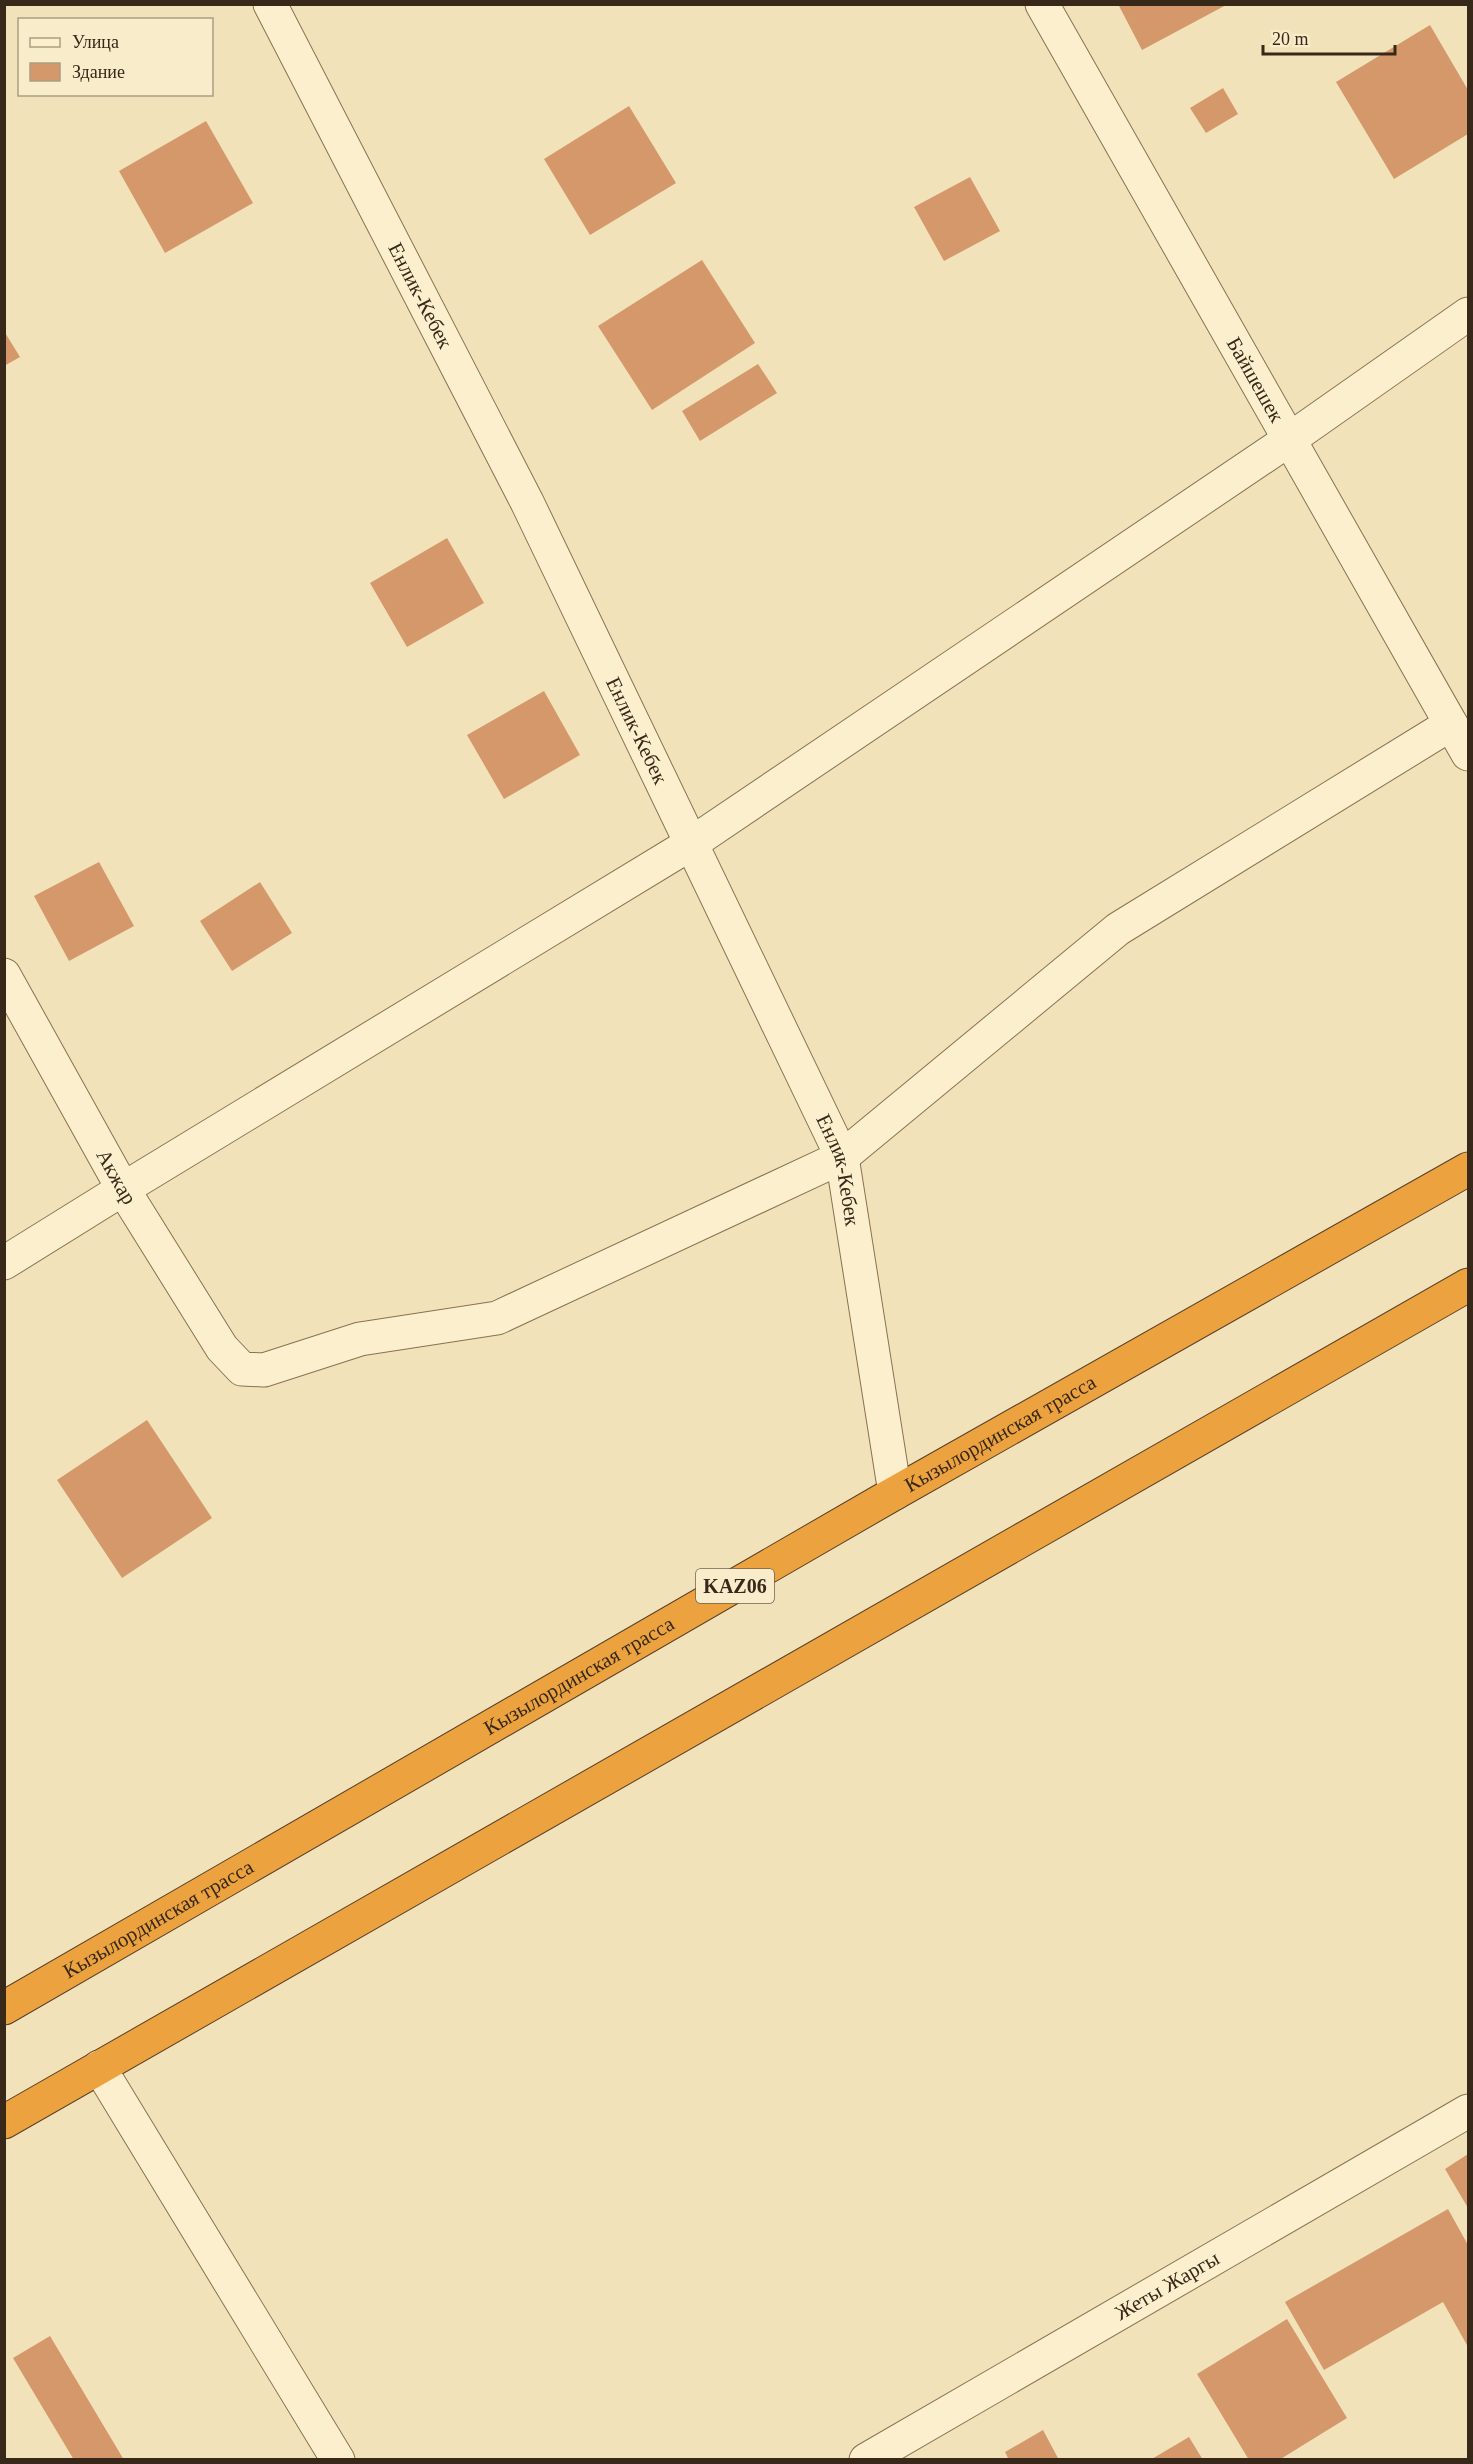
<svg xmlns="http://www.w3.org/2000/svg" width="1473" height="2464" viewBox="0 0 1473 2464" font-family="Georgia,serif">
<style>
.building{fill:#d4986b}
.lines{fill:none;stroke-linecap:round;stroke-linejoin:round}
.minor-casing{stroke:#8a7152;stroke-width:35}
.highway-casing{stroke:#573e28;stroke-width:35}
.minor{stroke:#fcefcd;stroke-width:33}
.highway{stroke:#eca33f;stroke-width:33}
.labels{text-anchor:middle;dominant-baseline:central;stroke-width:4.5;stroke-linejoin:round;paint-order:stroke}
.shield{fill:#f9ecca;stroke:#71634e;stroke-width:1.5}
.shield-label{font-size:20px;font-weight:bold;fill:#372819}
.street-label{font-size:21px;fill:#372819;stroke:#f9ecca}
</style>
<rect width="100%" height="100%" fill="#f2e2b9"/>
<path class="building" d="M1118,4H1228L1142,50Z
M1430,25L1468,90V134L1394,179L1336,82Z
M1223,88L1238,114L1206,133L1190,108Z
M629,106L676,183L590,235L544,159Z
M206,121L253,203L165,253L119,171Z
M970,177L1000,231L944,261L914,207Z
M702,260L755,343L652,410L598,326Z
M4,331L20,357L4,366Z
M758,364L777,393L700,441L682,411Z
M447,538L484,603L407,647L370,583Z
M544,691L580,755L504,799L467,735Z
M99,862L134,926L69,961L34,896Z
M260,882L292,933L232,971L200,921Z
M147,1420L212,1518L122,1578L57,1480Z
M1468,2154V2208L1445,2169Z
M1448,2209L1468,2245V2347L1443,2302L1324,2370L1285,2302Z
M1287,2319L1347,2418L1279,2460H1249L1197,2374Z
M50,2336L124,2460H74L13,2358Z
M1043,2430L1059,2460H1009L1005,2452Z
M1189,2437L1203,2460H1150Z"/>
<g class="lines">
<defs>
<g id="minor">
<path id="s1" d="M270,4L527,502L842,1157L895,1493"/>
<path id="s2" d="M1042,4L1468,754"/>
<path id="s3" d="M4,975L123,1189L222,1348L242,1369L264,1370L360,1339L497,1318L842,1157L1118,929L1451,724"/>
<path d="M4,1263L123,1189L692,843L1290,439L1468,314"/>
<path d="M99,2067L338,2460"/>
<path id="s4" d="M866,2460L1468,2111"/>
</g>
<g id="highway">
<path id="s5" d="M4,2008L895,1493L1468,1169"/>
<path d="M4,2122L1468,1285"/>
</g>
</defs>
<use href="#minor" class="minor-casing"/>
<use href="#highway" class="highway-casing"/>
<use href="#minor" class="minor"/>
<use href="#highway" class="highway"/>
</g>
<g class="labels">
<rect class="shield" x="696" y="1569" width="78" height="34" rx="4.5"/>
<g class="shield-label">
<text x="735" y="1586">KАZ06</text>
</g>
<g class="street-label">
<text stroke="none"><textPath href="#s1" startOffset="328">Енлик-Кебек</textPath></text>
<text stroke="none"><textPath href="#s2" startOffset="432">Байшешек</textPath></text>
<text stroke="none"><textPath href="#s1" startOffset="814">Енлик-Кебек</textPath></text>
<text stroke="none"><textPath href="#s1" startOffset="1299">Енлик-Кебек</textPath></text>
<text stroke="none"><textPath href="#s3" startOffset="231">Акжар</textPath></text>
<text stroke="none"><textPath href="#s5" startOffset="1150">Кызылординская трасса</textPath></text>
<text stroke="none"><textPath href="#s5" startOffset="664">Кызылординская трасса</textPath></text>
<text stroke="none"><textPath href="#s5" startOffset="178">Кызылординская трасса</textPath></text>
<text stroke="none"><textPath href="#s4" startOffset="348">Жеты Жаргы</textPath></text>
</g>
</g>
<rect width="1473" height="2464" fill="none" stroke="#372819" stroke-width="12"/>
<rect x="18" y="18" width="195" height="78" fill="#f9ecca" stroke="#ab9e83" stroke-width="1.5"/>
<rect x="30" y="38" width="30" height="9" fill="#fcefcd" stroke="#ab9e83" stroke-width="1.5"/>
<text x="72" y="48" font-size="18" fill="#372819">Улица</text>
<rect x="30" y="63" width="30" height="18" fill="#d4986b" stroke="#ab9e83" stroke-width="1.5"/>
<text x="72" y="78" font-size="18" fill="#372819">Здание</text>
<path d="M1263 45v9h132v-9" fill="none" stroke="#372819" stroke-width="3"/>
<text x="1272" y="45" font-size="18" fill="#372819" stroke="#f9ecca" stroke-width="4.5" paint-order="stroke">20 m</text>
</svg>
